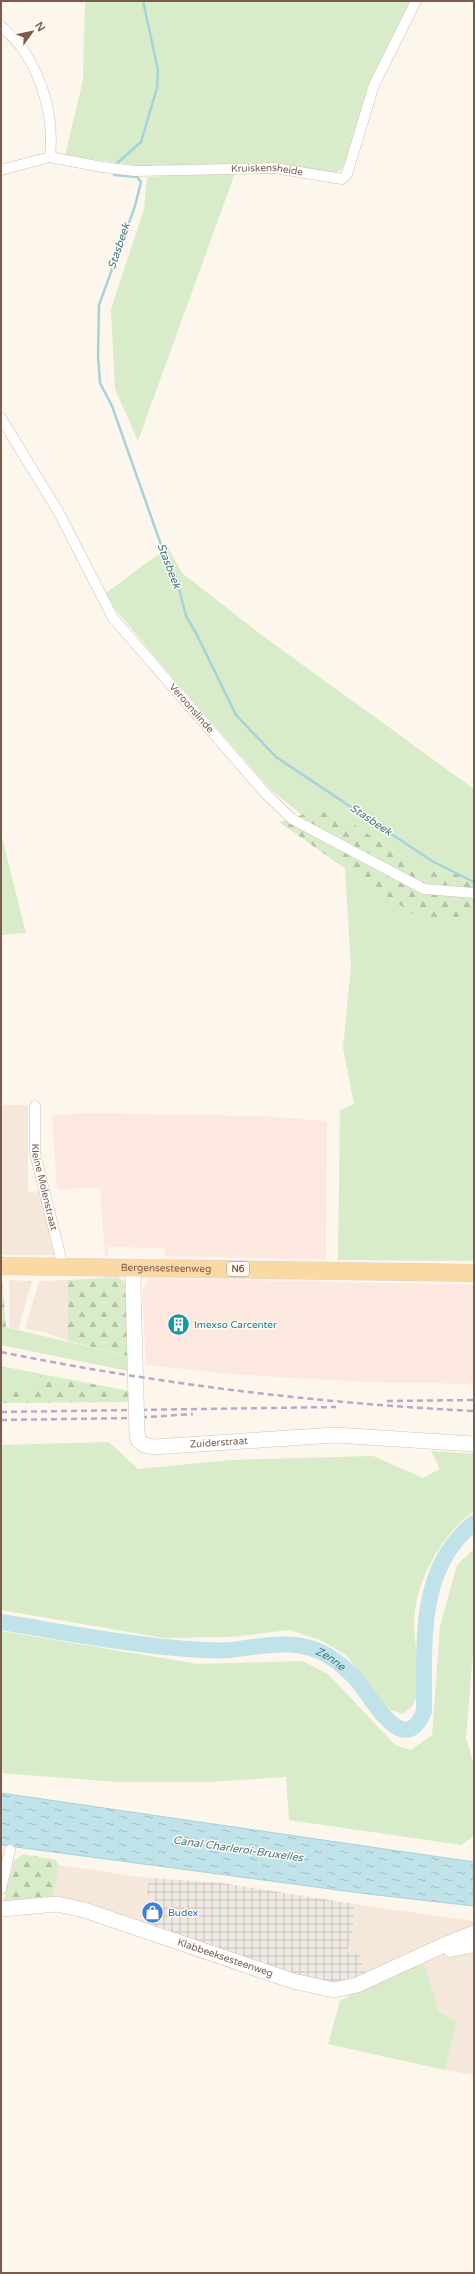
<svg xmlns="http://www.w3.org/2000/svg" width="475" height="2274" viewBox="0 0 475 2274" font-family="'Varela Round',sans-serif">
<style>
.residential{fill:#f5e8da}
.commercial{fill:#fde8e0}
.industrial{fill:url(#industrial-grid)}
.grass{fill:#d8ecc9}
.forest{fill:url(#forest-firs)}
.water{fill:url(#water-ripples);stroke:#a5d3da}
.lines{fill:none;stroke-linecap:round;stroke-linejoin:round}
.stream{stroke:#a5d3da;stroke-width:2.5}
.river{stroke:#bfe3e8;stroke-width:16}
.street-casing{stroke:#d1beb0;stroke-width:11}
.secondary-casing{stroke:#d6c0b0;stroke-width:16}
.primary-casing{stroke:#dad1cd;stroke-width:18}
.street{stroke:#fff;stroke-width:10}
.secondary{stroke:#fff;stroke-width:15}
.primary{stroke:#fbd9a5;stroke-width:17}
.rail{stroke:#b9a8c9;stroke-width:2.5;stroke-dasharray:6 4;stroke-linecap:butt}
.secondary-bridge-casing{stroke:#d6c0b0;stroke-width:16;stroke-linecap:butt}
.secondary-bridge{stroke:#fff;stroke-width:15}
.labels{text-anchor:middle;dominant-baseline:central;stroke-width:3;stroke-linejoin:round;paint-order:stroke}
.shield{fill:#fffaf3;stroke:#a28b7f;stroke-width:1}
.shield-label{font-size:9px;font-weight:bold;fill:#7a5c4d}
.street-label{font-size:10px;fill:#7a5c4d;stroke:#fffaf3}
.culture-label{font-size:10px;fill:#0d838f;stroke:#fffaf3;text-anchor:start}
.shop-label{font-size:10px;fill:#366cbe;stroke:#fffaf3;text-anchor:start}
.water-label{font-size:11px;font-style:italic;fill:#437c86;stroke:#fffaf3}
</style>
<defs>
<pattern id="industrial-grid" width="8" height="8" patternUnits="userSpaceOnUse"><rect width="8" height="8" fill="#efe9e4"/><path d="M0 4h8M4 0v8" fill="none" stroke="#c7c0bb"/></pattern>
<pattern id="forest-firs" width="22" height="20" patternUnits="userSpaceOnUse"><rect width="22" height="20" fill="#d8ecc9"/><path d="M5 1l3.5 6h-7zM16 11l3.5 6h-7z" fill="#b4c2a5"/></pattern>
<pattern id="water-ripples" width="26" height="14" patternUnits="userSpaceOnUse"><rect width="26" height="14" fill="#bfe3e8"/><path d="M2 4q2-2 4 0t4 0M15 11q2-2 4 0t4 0" fill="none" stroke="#a0bbbe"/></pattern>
</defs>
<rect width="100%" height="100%" fill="#fdf6ec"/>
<path class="residential" d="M1,1105H28V1192L40,1191L58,1255H1Z
M9,1280L32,1281L18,1330L9,1327Z
M68,1280V1341L44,1332L25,1329L39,1281Z
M59,1865L149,1878L147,1894L155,1897L146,1924L53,1898Z
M354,1904L474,1921V1927L445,1939L474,1949V2075L445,2070L457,2021L439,2012L425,1966L409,1952L365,1977L347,1953L353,1929Z"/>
<path class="commercial" d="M89,1113L261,1116L327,1121L326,1259L165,1256L164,1248L108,1247V1255H105L100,1188L57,1189L52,1115Z
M150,1278L474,1285V1384L364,1382L231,1374L146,1365L142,1291Z"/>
<path class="industrial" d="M149,1878L222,1883L354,1904L353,1929L347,1952L360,1954L365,1977L337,1985L313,1984L146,1924L155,1897L147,1894Z"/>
<path class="grass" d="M85,1H413L347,162L341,170L334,173L271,163L142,166L65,156L83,80Z
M235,173L138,441L115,389L111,309L144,209L147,177Z
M168,547L182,573L267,639L474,789V874L423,870L334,812L302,815L270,789L172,677L115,609L106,593Z
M1,833L26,933L1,935Z
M345,869L424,921H474V1261L338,1260L340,1110L354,1104L343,1048L351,967Z
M1,1326L128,1356V1371L1,1345Z
M1,1366L41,1374L36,1388H1Z
M109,1442L138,1469L231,1460L373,1456L423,1478L440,1469L431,1451L474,1454V1511C441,1535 416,1580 414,1621C413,1644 426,1686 412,1706C410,1709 405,1711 403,1714L391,1710L382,1702L346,1655L320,1640L290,1630L231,1637L164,1638L1,1610V1445Z
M474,1549V1641L466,1738L474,1765V1836L461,1845L289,1820L286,1777L206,1782H116L1,1773V1631L198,1664L303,1661L328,1674L395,1745L411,1750L432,1735L440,1626L457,1565Z
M421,1962L425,1966L439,2012L457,2021L445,2070L328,2044L340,2001L355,1992Z"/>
<path class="forest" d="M334,812L423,870L474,874V921H424L360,879L279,822L308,813Z
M1,1277H2L6,1328L1,1326Z
M117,1277L124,1281L128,1292V1356L68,1341V1280Z
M41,1374L130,1391V1402L1,1403V1388H35Z
M23,1854L56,1860L59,1865L53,1898L3,1903L14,1861Z"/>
<path class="water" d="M1,1793L474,1862V1906L368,1894L1,1845Z"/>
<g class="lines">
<path class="stream" d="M115,165L141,142L157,88L158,70L143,1
M114,175L137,177L141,182L135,206L99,305L98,356L100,383L112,406L165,556L176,577L186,616L197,635L236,715L276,757L432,861L474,882"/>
<path class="river" id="s1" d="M1,1622C63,1632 124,1644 187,1649C200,1650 216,1651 229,1650C259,1647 286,1639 316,1650C330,1655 344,1667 355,1678C371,1695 404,1762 424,1711C425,1645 416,1569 474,1523"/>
<defs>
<g id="street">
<path d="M1,26C8,33 16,40 22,48C44,80 54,119 50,157"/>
<path id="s2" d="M1,170L50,157L102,167L135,171L275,168L342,179L347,174L374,85L416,1"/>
<path id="s3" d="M1,418L58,511L113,618L265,793L292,819L424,889L474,893"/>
<path id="s4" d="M35,1106V1153L63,1267"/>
<path d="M1,1889L10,1850"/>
<path d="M444,1945L450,1952L474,1947"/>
</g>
<g id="secondary">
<path d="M134,1267L133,1287L136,1398"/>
<path id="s5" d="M137,1431L138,1440L144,1445L154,1447L335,1435L474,1444"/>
<path id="s6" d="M1,1909L57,1904L84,1910L293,1981L334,1990L357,1985L444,1945L474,1933"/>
</g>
<g id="primary">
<path id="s7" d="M1,1266L474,1273"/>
</g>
</defs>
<use href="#street" class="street-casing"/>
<use href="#secondary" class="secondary-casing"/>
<use href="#primary" class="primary-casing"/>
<use href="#street" class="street"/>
<use href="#secondary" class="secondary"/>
<use href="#primary" class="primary"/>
<path class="rail" d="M1,1352C158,1384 314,1403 474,1411
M387,1401L474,1400
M1,1412L336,1407
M1,1420L133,1418L193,1414"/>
<defs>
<path id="secondary-bridge" d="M136,1398L137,1431"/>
</defs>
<use href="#secondary-bridge" class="secondary-bridge-casing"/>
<use href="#secondary-bridge" class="secondary-bridge"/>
</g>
<defs>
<symbol id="building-disc" viewBox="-11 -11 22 22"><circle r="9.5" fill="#0f9aa8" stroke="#fffaf3"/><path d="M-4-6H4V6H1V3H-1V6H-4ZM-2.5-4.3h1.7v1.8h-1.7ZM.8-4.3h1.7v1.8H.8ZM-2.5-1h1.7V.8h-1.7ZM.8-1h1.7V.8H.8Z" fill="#fff"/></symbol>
<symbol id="shop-disc" viewBox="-11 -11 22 22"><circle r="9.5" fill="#3f7fe0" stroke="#fffaf3"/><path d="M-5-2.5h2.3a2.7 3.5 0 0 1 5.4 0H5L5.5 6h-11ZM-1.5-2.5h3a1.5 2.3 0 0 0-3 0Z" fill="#fff"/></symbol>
</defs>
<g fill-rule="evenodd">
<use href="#building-disc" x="166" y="1312" width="25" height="25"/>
<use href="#shop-disc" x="140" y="1900" width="25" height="25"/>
</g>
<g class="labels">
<rect class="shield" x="227" y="1262" width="22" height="14" rx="3"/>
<g class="shield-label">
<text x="238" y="1269">N6</text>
</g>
<g class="street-label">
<text stroke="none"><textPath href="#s2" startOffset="269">Kruiskensheide</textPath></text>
<text stroke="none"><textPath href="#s3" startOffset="349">Veroonslinde</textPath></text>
<text stroke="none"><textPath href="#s4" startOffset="82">Kleine Molenstraat</textPath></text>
<text stroke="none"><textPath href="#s7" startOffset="165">Bergensesteenweg</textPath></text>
<text stroke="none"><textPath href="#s5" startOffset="92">Zuiderstraat</textPath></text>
<text stroke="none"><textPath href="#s6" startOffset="233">Klabbeeksesteenweg</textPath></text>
</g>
<g class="culture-label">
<text x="194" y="1325">Imexso Carcenter</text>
</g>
<g class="shop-label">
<text x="168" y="1913">Budex</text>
</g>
<g class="water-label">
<text transform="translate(119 246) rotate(-71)">Stasbeek</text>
<text transform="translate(169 566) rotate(69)">Stasbeek</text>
<text transform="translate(371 820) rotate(34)">Stasbeek</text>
<text stroke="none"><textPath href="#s1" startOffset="335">Zenne</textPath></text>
<text transform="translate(238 1849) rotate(8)">Canal Charleroi-Bruxelles</text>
</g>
</g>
<rect width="475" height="2274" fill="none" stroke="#7a5c4d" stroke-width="4"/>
<g transform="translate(32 32) rotate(57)" stroke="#fffaf3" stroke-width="3" paint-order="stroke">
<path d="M0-3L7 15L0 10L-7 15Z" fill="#7a5c4d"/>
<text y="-6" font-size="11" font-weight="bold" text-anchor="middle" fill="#7a5c4d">N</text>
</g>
</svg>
